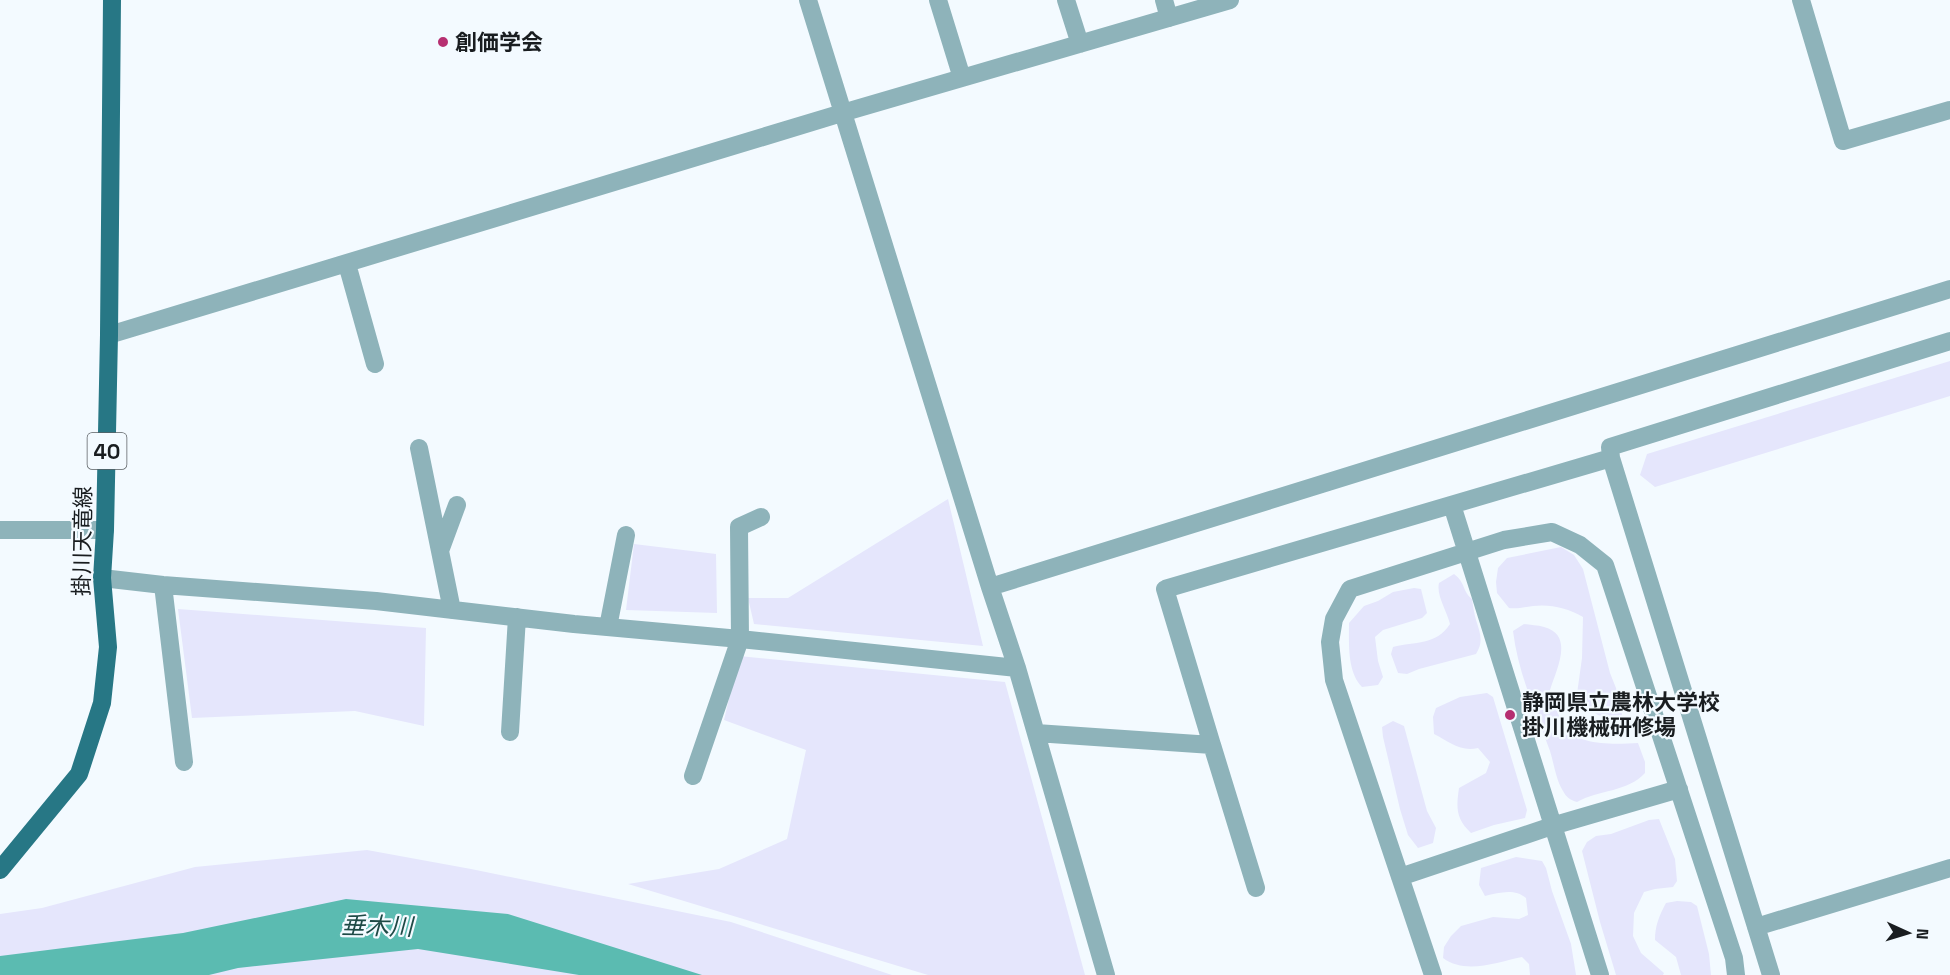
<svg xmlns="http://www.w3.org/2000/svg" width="1950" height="975" viewBox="0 0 1950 975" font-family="'Space Grotesk','Noto Sans JP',sans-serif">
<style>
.green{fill:#e5e6fc}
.water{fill:#5bbbb1}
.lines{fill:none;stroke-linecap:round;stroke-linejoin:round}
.minor{stroke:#8eb3ba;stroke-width:18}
.major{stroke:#277785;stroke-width:18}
.poi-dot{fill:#b62f71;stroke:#f3faff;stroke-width:2}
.labels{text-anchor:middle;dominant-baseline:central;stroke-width:4.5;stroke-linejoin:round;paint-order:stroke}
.shield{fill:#f3faff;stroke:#5a5f63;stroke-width:1.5}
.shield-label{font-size:21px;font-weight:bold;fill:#191d20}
.poi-label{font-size:22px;font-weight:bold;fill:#191d20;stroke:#f3faff;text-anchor:start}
.street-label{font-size:22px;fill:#191d20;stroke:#f3faff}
.water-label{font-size:24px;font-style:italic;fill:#1e4a46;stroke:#f3faff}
</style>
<rect width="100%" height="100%" fill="#f3faff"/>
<path class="green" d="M1950,361V396L1655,487L1640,475L1647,454Z
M948,499L983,646L754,624L748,598H788Z
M634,544L716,554L717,613L626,610Z
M1561,547L1574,555L1583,569L1610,673L1618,693L1622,715L1612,719L1598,715L1576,701L1582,658L1583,617C1567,608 1551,604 1533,606C1524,607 1518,609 1509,608L1497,593L1496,582L1498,568L1507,558Z
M1454,574C1466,583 1462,591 1472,599C1473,606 1474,613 1476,620C1480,633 1484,641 1476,654L1419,669L1407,674L1398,673L1391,654L1393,647C1415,641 1436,646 1450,624C1447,611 1436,595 1439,583Z
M1414,588L1421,589L1427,613L1422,618L1383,630L1375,637L1378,661L1383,677L1378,685L1362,687C1347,672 1349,643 1349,623L1364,606L1378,601L1393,592Z
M178,609L426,628L424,726L355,711L192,718Z
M1524,624C1530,625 1538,625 1544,627C1575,635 1556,670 1550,690C1554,702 1557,714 1564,725C1577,747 1616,744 1638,743L1645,762V773C1628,792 1598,790 1577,802C1570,800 1566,797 1563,791C1556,780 1554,764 1550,751C1536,712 1518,673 1513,631Z
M739,656L1005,682L1085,975H928L628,884L719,869L787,839L806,750L724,720Z
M1487,693L1493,697L1527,810L1525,818L1494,825L1471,833C1456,819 1456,808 1459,788L1486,773L1490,762L1478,748C1460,752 1450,742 1434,734L1433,717L1436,708L1460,697Z
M1393,721L1404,726L1427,811L1436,828L1433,843L1418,848L1408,835L1400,809L1383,737L1382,727Z
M1659,819L1675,859L1677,881L1673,887L1655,889L1644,892L1634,913L1633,936L1641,953L1664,973L1663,975H1616L1600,922L1582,851L1587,842L1596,836L1611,834L1649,820Z
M367,850L471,869L731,922L892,975H0V914L42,908L195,867Z
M1516,857L1542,861L1546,868L1552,891L1571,944L1576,975H1530L1529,964L1522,957C1497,962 1466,975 1443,958L1444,947L1451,936L1461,926L1493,917L1519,919L1528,915L1526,898C1514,888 1499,893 1485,896L1479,885L1481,868Z
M1677,901L1691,902L1697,906L1709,954L1711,975H1681L1676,957L1655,940C1655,926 1659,916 1666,903Z"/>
<path class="water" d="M346,899L508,914L702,975H579L418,949L238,968L209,975H0V956L183,933Z"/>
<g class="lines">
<path class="minor" d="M808,0L990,587L1017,668L1106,975
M938,0L962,78
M1066,0L1080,44
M1164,0L1169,18
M1801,0L1843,141L1950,110
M347,264L375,364
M109,335L842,113L1230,0
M419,448L452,610
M1452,505L1600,975
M0,530H105
M440,551L457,505
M102,578L163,585L376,601L574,624L740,639L1017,668
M163,585L184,762
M990,587L1950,289
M608,627L626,535
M510,732L517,617
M1036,733L1212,745L1256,888
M1212,745L1165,589L1611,458
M693,776L740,639L739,527L761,517
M1400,877L1552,826L1679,789
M1756,927L1950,868
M1433,975L1334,680L1330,642L1334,619L1350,589L1504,540L1552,532L1580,545L1605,565L1734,958L1736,975
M1771,975L1611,458L1610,447L1950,341"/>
<path class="major" d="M0,870L79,774L102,703L108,647L102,578L105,530L109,335L112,0"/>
</g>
<g class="poi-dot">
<circle cx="443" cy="42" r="6"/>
<circle cx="1510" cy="715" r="6"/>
</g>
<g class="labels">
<rect class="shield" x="87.5" y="433" width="39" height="36" rx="4.5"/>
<g class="shield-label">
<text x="107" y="451">40</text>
</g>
<g class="poi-label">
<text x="455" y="42">創価学会</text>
<text x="1522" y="702">静岡県立農林大学校<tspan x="1522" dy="25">掛川機械研修場</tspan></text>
</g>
<g class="street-label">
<text transform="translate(82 541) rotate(-89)">掛川天竜線</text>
</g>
<g class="water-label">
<text transform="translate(377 926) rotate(1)">垂木川</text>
</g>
</g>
<g transform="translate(1908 933) rotate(94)" stroke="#f3faff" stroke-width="4.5" paint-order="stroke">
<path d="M0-4.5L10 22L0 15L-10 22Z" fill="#191d20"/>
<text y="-9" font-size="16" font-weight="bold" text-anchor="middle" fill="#191d20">N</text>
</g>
</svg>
